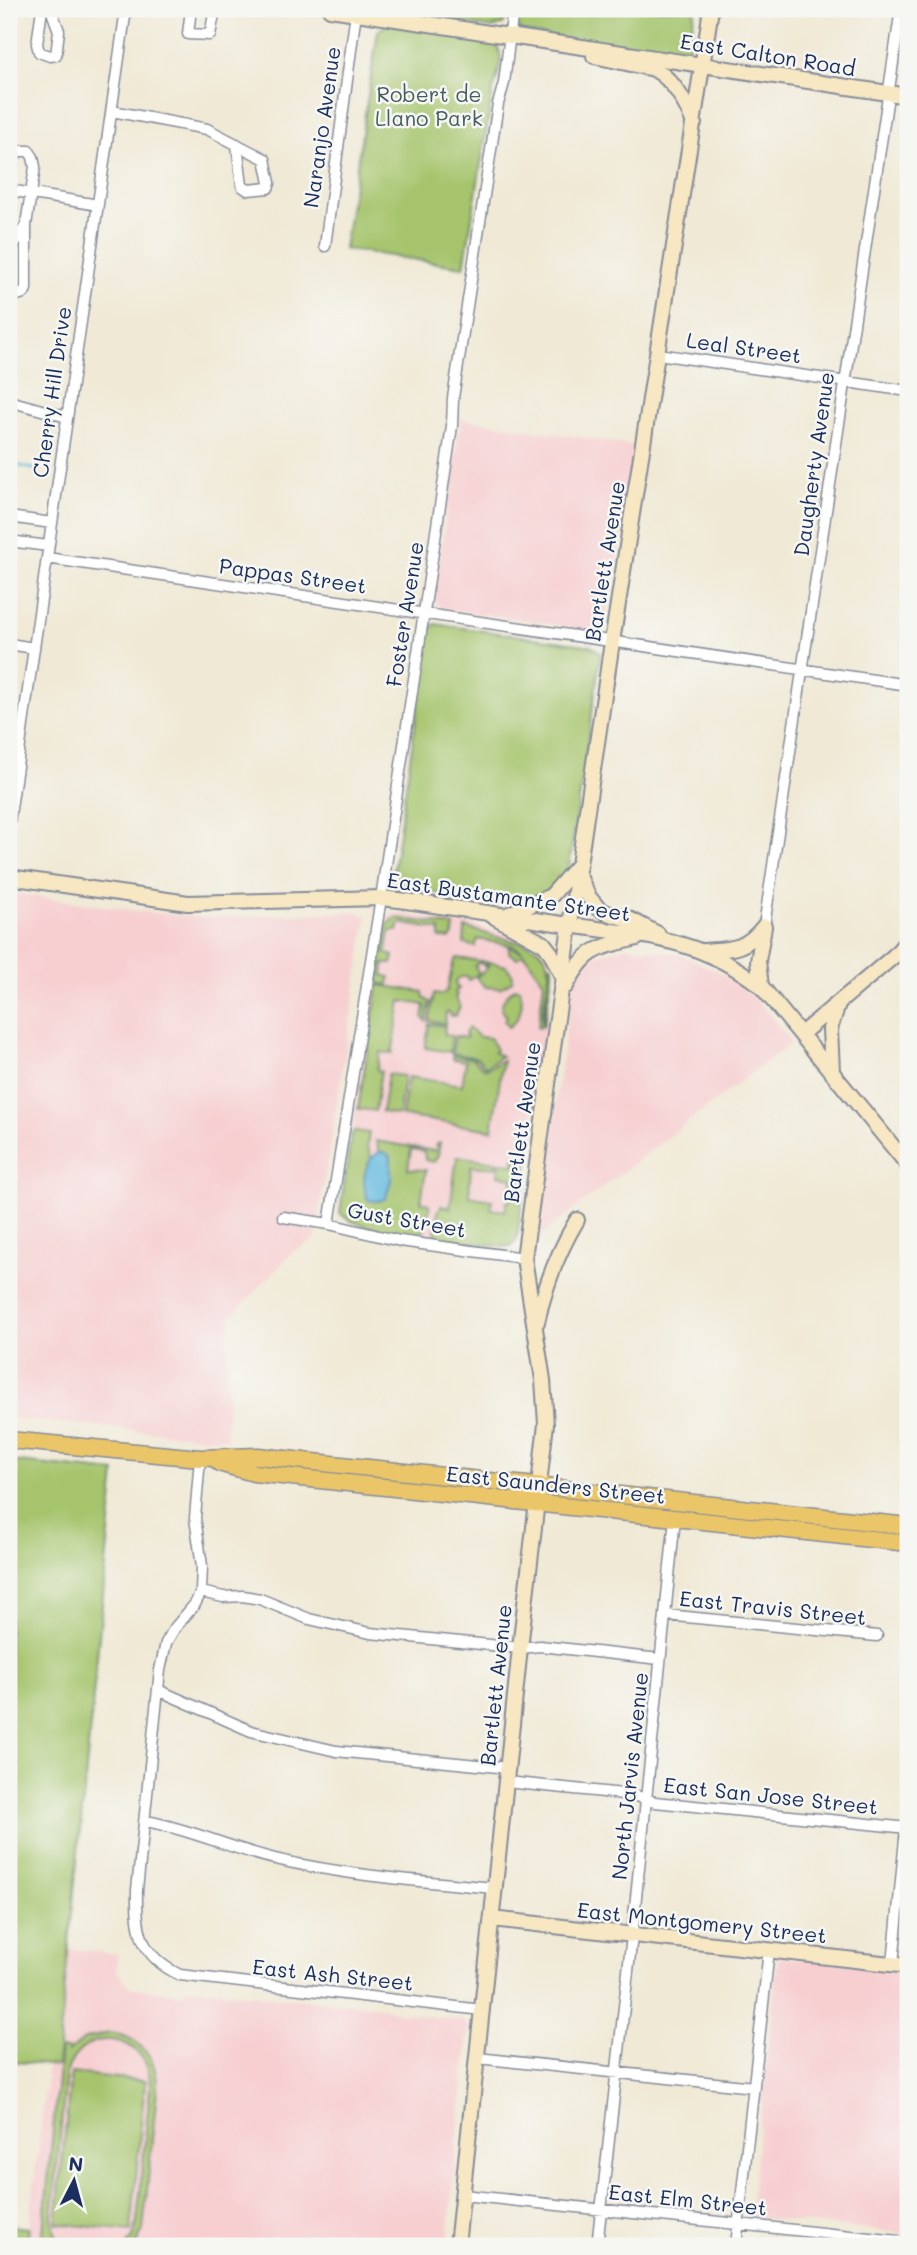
<svg xmlns="http://www.w3.org/2000/svg" width="917" height="2255" viewBox="0 0 917 2255" font-family="Mali,sans-serif">
<style>
.built{fill:#f7cfd1}
.green{fill:#a5c46c;stroke:#607a65;stroke-width:2}
.water{fill:#61b8de;stroke:#3e749e;stroke-width:2}
.lines{fill:none;stroke-linecap:round;stroke-linejoin:round}
.stream{stroke:#61b8de;stroke-width:2.5}
.street-casing{stroke:#868c9a;stroke-width:13}
.secondary-casing{stroke:#868c9a;stroke-width:18}
.primary-casing{stroke:#868c9a;stroke-width:19}
.street{stroke:#fff;stroke-width:10}
.secondary{stroke:#f7e8c3;stroke-width:14}
.primary{stroke:#ebc669;stroke-width:16}
.labels{text-anchor:middle;dominant-baseline:central;stroke-width:5;stroke-linejoin:round;paint-order:stroke}
.street-label{font-size:21px;fill:#1b2f5e;stroke:#f6f6f2}
.park-label{font-size:21px;fill:#445c62;stroke:#f6f6f2}
</style>
<rect width="100%" height="100%" fill="#f6f6f2"/>
<filter id="ink" filterUnits="userSpaceOnUse"><feTurbulence type="fractalNoise" baseFrequency=".0143" numOctaves="2"/><feDisplacementMap in="SourceGraphic" scale="14" xChannelSelector="R" yChannelSelector="G"/><feConvolveMatrix kernelMatrix="1 2 1 2 8 2 1 2 1" color-interpolation-filters="sRGB"/></filter>
<filter id="wash" filterUnits="userSpaceOnUse"><feTurbulence type="fractalNoise" baseFrequency=".00686" numOctaves="4" result="noise"/><feDisplacementMap in="SourceGraphic" scale="28" xChannelSelector="R" yChannelSelector="G"/><feGaussianBlur stdDeviation="1.57" result="paint"/><feColorMatrix in="noise" values="0 0 0 0 0 0 0 0 0 0 0 0 0 0 0 0 0 1.4 0 .05"/><feComposite in="paint" operator="in"/></filter>
<g filter="url(#wash)">
<rect width="100%" height="100%" fill="#f0e9d5"/>
<path class="built" d="M461,419L634,446L607,620L601,630L595,631L442,608L435,602V591Z
M9,893L146,912L206,918L359,912L367,917L315,1239L294,1251L231,1317L227,1341V1439L9,1418Z
M397,913L474,925L496,932L521,937L550,956L553,974L517,1238L510,1247L376,1228L347,1219L340,1213L385,919L392,914Z
M626,946L681,955L720,972L756,999L792,1042L539,1236L537,1231L573,982L588,958Z
M69,1949L118,1954L116,1970L131,1988L185,1994L186,1988L380,2007L401,2013L462,2020L469,2026L447,2246H27L48,2065L57,2066Z
M778,1957L908,1969V2234L752,2217L750,2214Z"/>
<path class="green" d="M367,9H509L507,18L502,25L492,28Z
M517,9H695L688,51L686,54L660,53L522,32C513,26 515,18 517,9Z
M388,23L492,39C507,52 499,73 493,90L464,267L344,249L378,31Z
M435,624L591,646L601,653L569,867L561,884L518,905L401,888L396,886L392,879L429,633L431,628Z
M396,918L454,926L453,935L450,939L440,938V930L400,923L398,931H390L386,953L394,956L392,964H384L383,975L390,977L389,985L378,983L387,924Z
M465,928C476,930 486,934 497,937C516,943 547,941 549,968C550,986 542,1005 542,1023L549,990L551,963L553,968L544,1025L538,1027L544,982L524,954L517,958L509,953V947L523,952L514,946L478,939L475,947L464,943Z
M457,958L487,962L486,968L480,962L475,966L479,973L469,980L466,976L458,978L455,984L459,989L455,991L457,995L455,997L460,1006L456,1015L451,1016L449,1012H446L445,1024L429,1021L434,994L441,995L447,991L453,964Z
M489,962L506,966L513,975L512,981L500,988L485,987L476,977L487,969Z
M378,985L423,992L424,998L430,1002L426,1021L423,1018L425,1005L401,1001L392,1054L380,1052L377,1070L381,1071L375,1111L358,1109Z
M515,988L520,989C524,1002 521,1020 508,1027L504,1020L507,1017L501,1009C502,1001 507,992 515,988Z
M429,1024L445,1026L444,1035L452,1036L450,1052L425,1048Z
M468,1028L480,1037L490,1038L496,1050L494,1052L501,1056L486,1067L477,1058L452,1053L455,1036L466,1038L467,1037L465,1033Z
M452,1055L474,1059L482,1067L487,1069L503,1060L492,1130L402,1116L408,1077L462,1085L466,1061L453,1059Z
M388,1074L404,1076L399,1115L382,1112Z
M354,1131L369,1133L367,1146L372,1159L381,1155L376,1141L435,1151L437,1144L440,1143L438,1155L434,1162L425,1160L424,1151L411,1149L408,1169L426,1170L421,1202L429,1204L430,1207L423,1234C405,1235 352,1227 340,1213L351,1136Z
M522,1154L528,1158L517,1238L513,1245L505,1247L440,1238L436,1235C434,1227 437,1213 441,1205L450,1208L457,1156L497,1162L496,1168L471,1166L469,1196L492,1200L491,1209L505,1211L507,1202H509L513,1178L498,1175L500,1162L516,1165L517,1162H514V1157Z
M9,1461L115,1472L57,2066L9,2061Z
M109,2033C140,2036 158,2059 157,2089L143,2230L135,2246H126L133,2237L137,2223L150,2088C153,2033 81,2021 66,2074L52,2217L55,2233L64,2246H54L50,2240L49,2242H42L61,2049H68V2052L85,2039Z
M71,2073L145,2081L131,2231L56,2223Z
M9,2226L29,2228L27,2246H9Z"/>
<path class="water" d="M379,1152H385L391,1157V1180L386,1198C380,1202 375,1202 368,1200C361,1184 363,1161 379,1152Z"/>
<g class="lines">
<path class="stream" d="M9,463L37,470"/>
</g>
</g>
<g filter="url(#ink)">
<g class="lines">
<defs>
<path id="street" d="M42,9L37,44L39,52L50,56L56,55L59,31L51,9
M191,9L188,34L210,35L215,9
M112,111L207,129L265,159L270,183L268,188L248,190L242,186L237,144
M9,181L14,155L20,151H29L33,157L35,167L26,225V289L24,293L17,295L9,294
M9,190L98,205
M325,246L356,12
M9,252L26,225
M658,354L908,391
M9,401L67,417
M9,517L52,523
M9,541L48,546
M47,558L908,685
M9,644L34,648
M9,822L126,9
M764,926L901,9
M283,1217L329,1224L400,1241L524,1258
M329,1224L381,898L452,426L453,398L498,104L504,83L513,9
M200,1458L195,1518L202,1566L201,1592L195,1604L174,1629L166,1643L160,1670L137,1890C136,1931 140,1956 180,1975L482,2010
M201,1592L223,1597L243,1596L260,1599L309,1619L370,1633L520,1648L540,1646L660,1659
M666,1615L877,1636
M158,1690L251,1731L336,1751L508,1768
M506,1782L633,1795L655,1802L908,1828
M146,1821C190,1829 232,1849 275,1859C347,1876 422,1881 495,1888
M893,1964L906,1828
M477,2058L754,2087
M463,2195L908,2242
M597,2246L632,1936L675,1518
M736,2246L769,1950"/>
<path id="secondary" d="M330,9L908,96
M594,56L654,69C674,80 685,102 694,123
M578,874L588,896L598,908L607,913L631,920L658,934
M9,877L188,903L381,898L399,900C456,908 513,917 569,925C644,936 698,937 761,986L908,1165
M509,914L551,896L578,865
M495,917L544,944L551,953L563,978
M704,951C733,949 745,950 764,926
M566,986C586,948 597,948 637,938
M761,986L758,961L764,927
M801,1034L894,956L908,940
M832,1071L830,1029L838,1004
M537,1322C545,1286 558,1252 577,1220
M492,1919L908,1966
M457,2246L520,1648L546,1424L543,1380L524,1258L570,925L612,642L711,9"/>
<path id="primary" d="M9,1440L200,1458L258,1456L908,1526
M219,1463L254,1473L908,1543"/>
</defs>
<use href="#street" class="street-casing"/>
<use href="#secondary" class="secondary-casing"/>
<use href="#primary" class="primary-casing"/>
<use href="#street" class="street"/>
<use href="#secondary" class="secondary"/>
<use href="#primary" class="primary"/>
</g>
</g>
<g class="labels">
<g class="street-label">
<text transform="translate(768 54) rotate(9)">East Calton Road</text>
<text transform="translate(321 127) rotate(-82)">Naranjo Avenue</text>
<text transform="translate(744 347) rotate(8)">Leal Street</text>
<text transform="translate(51 392) rotate(-82)">Cherry Hill Drive</text>
<text transform="translate(813 464) rotate(-82)">Daugherty Avenue</text>
<text transform="translate(604 561) rotate(-81)">Bartlett Avenue</text>
<text transform="translate(293 575) rotate(8)">Pappas Street</text>
<text transform="translate(404 614) rotate(-81)">Foster Avenue</text>
<text transform="translate(509 896) rotate(8)">East Bustamante Street</text>
<text transform="translate(521 1122) rotate(-82)">Bartlett Avenue</text>
<text transform="translate(407 1219) rotate(10)">Gust Street</text>
<text transform="translate(556 1484) rotate(6)">East Saunders Street</text>
<text transform="translate(773 1607) rotate(6)">East Travis Street</text>
<text transform="translate(495 1685) rotate(-84)">Bartlett Avenue</text>
<text transform="translate(629 1776) rotate(-84)">North Jarvis Avenue</text>
<text transform="translate(771 1795) rotate(6)">East San Jose Street</text>
<text transform="translate(702 1922) rotate(6)">East Montgomery Street</text>
<text transform="translate(333 1974) rotate(6)">East Ash Street</text>
<text transform="translate(688 2199) rotate(6)">East Elm Street</text>
</g>
<g class="park-label">
<text x="429" y="93">Robert de<tspan x="429" dy="24">Llano Park</tspan></text>
</g>
</g>
<rect width="917" height="2255" fill="none" stroke="#f6f6f2" stroke-width="35"/>
<g transform="translate(74 2181) rotate(6)" stroke="#f6f6f2" stroke-width="5" paint-order="stroke">
<path d="M0-5L12 26L0 18L-12 26Z" fill="#1b2f5e"/>
<text y="-10" font-size="19" font-weight="bold" text-anchor="middle" fill="#1b2f5e">N</text>
</g>
</svg>
